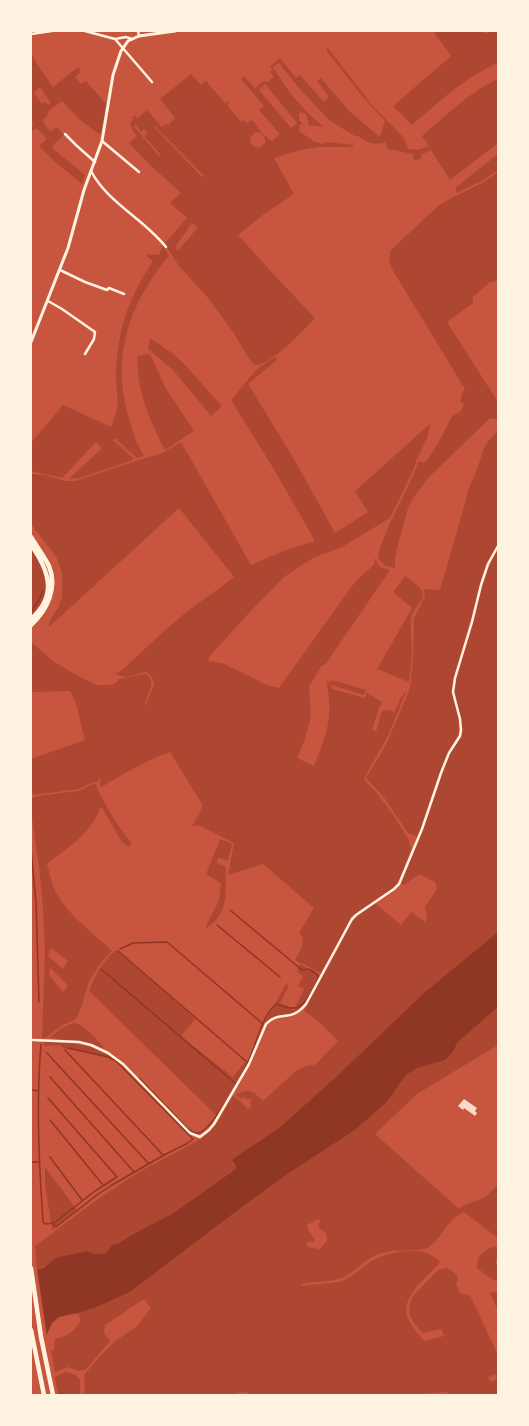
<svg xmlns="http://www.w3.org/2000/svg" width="529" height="1426" viewBox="0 0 529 1426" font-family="Lato,sans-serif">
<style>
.green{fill:#ae4732;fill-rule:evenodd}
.water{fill:#8f3625}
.pier{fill:#c8553d}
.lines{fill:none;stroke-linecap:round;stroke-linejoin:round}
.stream{stroke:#8f3625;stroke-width:1.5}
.building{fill:#f7dbc8}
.minor{stroke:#fff3e0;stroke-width:2.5}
.tertiary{stroke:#fff3e0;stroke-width:3}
.motorway{stroke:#fff3e0;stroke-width:4.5}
</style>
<rect width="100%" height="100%" fill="#c8553d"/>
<path class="green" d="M433,31H483L485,34L491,31H498V63C465,77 439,102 412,125L393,106L451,56Z
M328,48L372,105L404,138L408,149C417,151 422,149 429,146L422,136C446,116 469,92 498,79V143L450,180L431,150L421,155L422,158L414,161L413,154L388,149L385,142C376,146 365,142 358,136H355L330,121L299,88L279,63L273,67C286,89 304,112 324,127L309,125L306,114L301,112L299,114V120L303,124H300L299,131L315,142L323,144L325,142L353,145V147H319L300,150L274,158L294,194L264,214L238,235L277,278L315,318C305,329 269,367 255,365L250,360L233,332L209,299L179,266L166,246V242L187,218L170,203L181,193L150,165L130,144L129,143L137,136L133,131L130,123L133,120L132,118L134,116L138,118L147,110L162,127L166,124L168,125L175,118L160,99L191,74L201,85L206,81L225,103L228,101L229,103L227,105L241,122L244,120L247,123L252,120L263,134L272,141L280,134L259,110L264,106L241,79L244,76L255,88L264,81L268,82L274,77L270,72L273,70L270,66L280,58L296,78L300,75L324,102L329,97L317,81L321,78L349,111L380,137L385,121L362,96L326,50ZM265,84L297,123L291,128L259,90ZM136,124L141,132L144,129L148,133L144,136L161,155L159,156L135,128L134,126ZM155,126L204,176L202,177L154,127ZM255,132L261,133L265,139V143L260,147H255L250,143L251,137ZM192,223L198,227L178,251L175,247Z
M31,53L37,64L53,87L78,67L81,71L75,77L81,84L86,81L106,104L101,134H99L80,120L62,101L47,112L48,115L42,120L50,132L57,127L64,135L53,145L52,148L85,175L82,184L53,160L39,146L47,139L37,128L31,132V128L34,125L31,122ZM40,87L51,103L48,105L45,102L42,104L34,93Z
M498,154V170L485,179L457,193L455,188Z
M498,172V281L490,282L473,297V303L447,322L498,402V420L490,418L429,477L413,498L408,508L397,548L395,559V568C387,567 379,564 378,555C387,522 407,494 419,461L424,463L429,458L442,436L452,416L460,412L464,405L460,401L462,397L461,395L465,389L392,269L389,260L390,251L438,206C457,193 480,187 498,172Z
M163,245L169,256C162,263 155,274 149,283C120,328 114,377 132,428C135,438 138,447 144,456L137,458L115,438L113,440L133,458V460L80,478L69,479L102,448L96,442L62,478L31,471V443L63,405L111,427C113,421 116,415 117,409C119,398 115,382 116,370C119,325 129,298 153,261L146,256L148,254L159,255Z
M150,338L172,353L184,364L222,406L211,416L173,370L148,349Z
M150,354L165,387L194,431L165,450C148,417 138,394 137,356Z
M275,357L277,360L248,384L295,461L335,533L368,512L355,491L431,423L427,438L417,459L412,473L390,518L342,547L313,558L284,577L248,614L209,657L208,661L222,663L267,685L279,688L352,586L361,576L374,565L375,558L380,567L390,570L325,665H322L309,687L311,716L305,739L297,758L314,766C327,733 334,716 326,680L330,682L331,680L366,690L364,695L331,685L332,689L365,698L367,693L384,703L382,702L379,708L372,730L376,732L382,711L390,710L394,713L400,699L407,690L386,740L369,769L364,780L375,791L392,813L409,840L411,850L400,881L395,887L360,910L350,919L332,955L321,973L295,960C299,951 308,941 299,933L314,908L263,864L228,875L234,843L201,826L195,825L192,827L202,808V804L170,752C145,761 123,774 100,788V773L98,782C90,782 85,787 78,789L34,795L31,792V759L85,740L76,704L70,691L31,692V642L53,661L78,676L97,685H110L116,683L119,679L145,674C159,681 145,695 145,707L154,684L152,677L146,672L126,677L115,674L122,670C142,652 162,632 184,614C200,601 218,590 234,577L179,508L49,627V622L59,606L62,597V573L57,558L31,524V474L45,475L65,481H76L136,461L162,453L181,442L251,565L283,551L315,541L275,471L231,400L256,370Z
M498,431V544L486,565L454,678L453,694L458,714L459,733L449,752L439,775L418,837L408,833L383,796L366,778L386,745L410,688L413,661L414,618L425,596L424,589L440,590L466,500L468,490L478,467L483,450L489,440Z
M31,548C49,574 53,591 31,617V584C33,579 31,556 31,548Z
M498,548V932L448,974L394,1022L336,1077L279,1128L234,1158L233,1163L236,1166V1169L172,1214L111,1247L106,1253L95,1254L87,1251L59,1257L54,1259L47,1266L37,1270L35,1246L98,1199L139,1172L201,1139L214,1127L233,1096L240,1101L248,1109L252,1105L250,1103L252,1100L249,1098L248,1100L244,1097L242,1099L235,1095C250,1089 250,1089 263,1101L297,1070C302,1067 307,1067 312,1064L314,1066L338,1041L318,1021L304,1011L337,951L351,923L358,915L375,903L401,925L411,912L425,922L427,917L425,907L437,889L435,882L419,874L404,885L401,884L419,840L445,765L450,753L461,736V719L454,691L456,680L486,574Z
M405,576C410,580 421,586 423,593C424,600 414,608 412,615C409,627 412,640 412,652C412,662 410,672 409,682L377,669L412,608L393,592Z
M93,784H96C102,802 120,829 132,844L129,847L122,842L102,808H100C92,833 67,848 47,864C50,874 52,887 58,896C69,915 96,936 112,951L100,964L89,981L81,1008L76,1019L61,1026L45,1038H42L45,953L43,907L39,866L31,811V798L43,795L79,791ZM51,948L68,961L63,969L48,956ZM50,967L68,986L63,992L49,975Z
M220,839L232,844L228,860L218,858L217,863L226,867C225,890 230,914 206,928V926L219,900L221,883L206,874Z
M116,950L195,1019L181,1036L183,1038L233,1077L245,1062L248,1063L217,1116L89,991C95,975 102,962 116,950Z
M300,964L320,976C314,986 305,1010 293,1014C280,1018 276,1013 264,1023L286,984L289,986L280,1003L294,1010L304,989L298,986L303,976L297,971Z
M498,1007V1045L417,1094L375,1134L458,1208L485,1197L498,1185V1238L464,1212C447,1219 442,1238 428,1248C420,1252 396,1249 385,1252C368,1255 358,1270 344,1277C331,1283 315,1281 301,1284L302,1286C314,1284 331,1284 342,1281C352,1277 361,1268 370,1262C384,1253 411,1248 427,1253C431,1255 436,1258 440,1261L439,1264C427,1277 399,1298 408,1318C411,1326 418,1334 424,1341L444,1336L442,1329L422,1333L414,1323L410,1316L409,1307L413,1296L436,1272L441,1269L447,1268L455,1273L458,1278L456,1284L461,1294L470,1295L498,1355V1377H496L495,1374L488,1377L491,1382L498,1379V1395H448L447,1392L402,1395H255C248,1393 241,1390 234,1395H84L85,1385L84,1375L101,1355L114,1342L137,1326L151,1308L144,1299L105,1325L104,1333L110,1341L85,1370L79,1371L68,1367L55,1372L51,1351L54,1350L55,1339C67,1336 76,1331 81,1320L78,1313L97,1307L130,1292L234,1213L286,1175L355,1130L386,1103L406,1075L417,1068L452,1053L458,1042ZM318,1219L320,1221L318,1226L321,1230L325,1232C330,1242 326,1241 320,1249L308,1247L307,1245V1242H314L315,1240L308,1230L307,1225Z
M73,1023C84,1023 98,1041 105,1049L79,1041L49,1038L60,1029Z
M44,1042C70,1042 92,1044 114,1058L63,1048L60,1045L44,1046Z
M45,1167L77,1210L52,1230L45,1184Z
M498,1246V1258L496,1259V1264L498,1265V1282L489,1277L477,1268C476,1255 486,1248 498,1246Z
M495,1292L498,1293V1311L490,1293Z
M66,1372L76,1375L80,1380V1395H58L55,1377Z"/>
<path class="water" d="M498,932V1007L458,1042L452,1053L445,1060L417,1068L406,1075L386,1103L355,1130L286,1175L234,1213L130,1292L97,1307L78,1313L59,1317L52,1323L31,1370V1271L44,1268L54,1259L59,1257L87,1251L95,1254L106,1253L112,1245L117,1244L139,1231L172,1214L236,1169V1166L232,1160L234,1158L279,1128L336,1077L424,993Z"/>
<path class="pier" d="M37,1268L47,1337L32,1371L31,1364V1269Z"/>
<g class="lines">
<path class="stream" d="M31,612L38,602L43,591
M31,850L36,902L39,1002
M217,925L280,977
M120,949L133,943L167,942L263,1024
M118,951L247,1062
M101,969L236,1084
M41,1044C36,1103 39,1163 43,1221L45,1224L54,1223L95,1191L117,1177L48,1098
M65,1050L163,1155
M47,1053L149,1164
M50,1077L134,1172
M139,1078L187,1128C190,1130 194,1134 198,1133C212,1131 242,1075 248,1062C256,1046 262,1015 276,1004C282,1005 288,1009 294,1008C305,1008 315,986 319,977L317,974L309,969L302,970L230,910
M32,1090L39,1091
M50,1120L103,1185
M50,1157L82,1200
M31,1162H39
M52,1223L56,1227L97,1195L112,1185L164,1155L188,1143L193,1139L116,1061L108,1057L68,1048
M62,1393L63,1395"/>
</g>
<path class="building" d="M464,1099L477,1108L475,1111L477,1113L475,1116L464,1108L463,1110L458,1106Z"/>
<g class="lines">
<path class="minor" d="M85,31L115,39L126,37L132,39
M138,31L139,36
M31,34L52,31
M115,39L152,82
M65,134L77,146L95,162
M102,141L139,172
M91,171C107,202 144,219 166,247
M60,270L85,282L107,290L109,288L124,294
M48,301L62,309L95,332L94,339L85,354
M33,1040L79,1042L91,1045L108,1053L123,1064L190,1133L200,1137L209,1130L214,1124L249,1064L266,1024C279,1010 291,1023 306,1004L352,919L356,915L394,889L399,884L422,829L441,773L449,753L460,736L461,730L460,719L453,692L455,678L472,622L481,585L488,564L498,546"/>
<path class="tertiary" d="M31,342L68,248L84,190L102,141L113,75L121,51L128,41L139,36L175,31"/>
<path class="motorway" d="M31,537C37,547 44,556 49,566C58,588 47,610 31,625
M31,545C49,570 58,596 31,619
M31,1268L41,1337L53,1395
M31,1330L44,1395"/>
</g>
<rect width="529" height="1426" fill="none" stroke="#fff3e0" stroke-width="64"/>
</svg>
